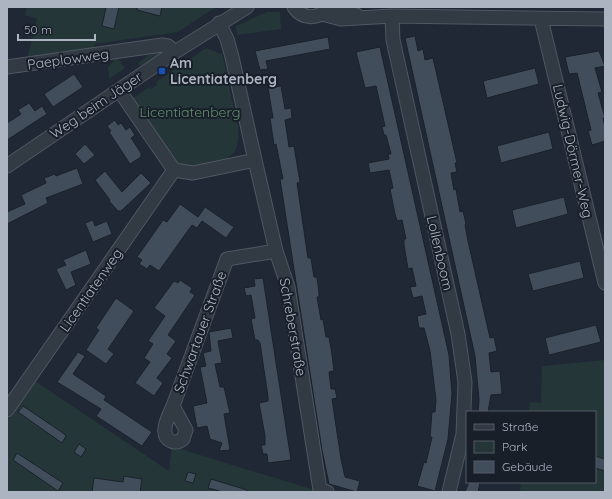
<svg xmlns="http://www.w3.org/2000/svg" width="612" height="499" viewBox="0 0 612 499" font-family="Quicksand,sans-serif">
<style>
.green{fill:#243637}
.building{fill:#424d5c;stroke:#1a212b}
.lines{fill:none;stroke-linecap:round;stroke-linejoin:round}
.minor-casing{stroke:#505763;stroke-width:15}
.minor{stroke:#323a44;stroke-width:13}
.transit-dot{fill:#1a4fb4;stroke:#181f29;stroke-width:1.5}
.labels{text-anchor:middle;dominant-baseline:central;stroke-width:4;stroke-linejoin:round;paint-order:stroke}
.street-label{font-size:14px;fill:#acb4c2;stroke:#181f29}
.poi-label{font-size:14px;font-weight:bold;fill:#acb4c2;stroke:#181f29;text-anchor:start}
.park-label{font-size:14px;fill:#659070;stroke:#181f29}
</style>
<rect width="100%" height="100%" fill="#1f2834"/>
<path class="green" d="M27,7H216L178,32L95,44L94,49L27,59L37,19L25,15Z
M267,12H280L281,29L237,35L236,26Z
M159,47L162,48L165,53L140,66L138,63Z
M206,48L222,54C226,68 228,82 231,96C235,112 241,129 237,145C233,167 193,167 177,164L132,99L149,87L151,89L157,85L156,82Z
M117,57L125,68L109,79L108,67Z
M605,360V492H520L521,482H595V412H529L530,402L541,403L542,366Z
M35,381L169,471L172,445L190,452L321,492H7V421Z"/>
<path class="building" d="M106,7H119L114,29L102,26Z
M137,7H162L160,16L137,10Z
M415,36L418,51L423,49L425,60L433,58L457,163H455L457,172L451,173L454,190L456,189L460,212L463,211L466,224L465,225L468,241L490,338L494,337L497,351L489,353L491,372L500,371L502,394L491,395L488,412H478L479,400L475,356L405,38Z
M328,37L330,49L266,61L268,69L260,70L255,51Z
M380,47L449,355L452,394L448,439L435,491L417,486L424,462L426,463L432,437H430L432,412H435L436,400L430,351L424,328H419L417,316L426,314L422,296L413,298L410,287L416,286L412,268L408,269L404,245V239H406L402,220L397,221L395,214L390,189L393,188L389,170L370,173L368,163L389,159L388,154H391L386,135H384L382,127L385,126L376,86L365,88L356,52Z
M599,51L605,66L595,68L602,92L598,93L605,118H603L605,127V141L592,145L588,131L591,130L577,73L569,74L565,57Z
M535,68L539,84L487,98L483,81Z
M74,74L83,87L53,107L44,94Z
M281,86L285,109L291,108L292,118L285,120L289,147L294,146L300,182L297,183L308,258H311L314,277H317L319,293V297H317L321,320L323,319L326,337H329L332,354L334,371L329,372L331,389H335L337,398L332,399L341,459L345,477L360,481L357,492L329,484L322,450L280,179H283L276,144L274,145L270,118H273L268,88Z
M29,103L35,111L42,106L47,114L7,140V123L21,114L18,110Z
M115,120L118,125L121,123L126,130L130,127L135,135L131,138L141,153V157L130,164L109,132L111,131L107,126Z
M549,132L553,149L501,163L497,146Z
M85,144L95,155L84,164L75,154Z
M77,168L83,184L46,198L48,203L7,224V212L25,204L21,195L46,183L44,178L55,174L56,176Z
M105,171L122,192L141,173L151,183L121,211H118L109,201L110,200L95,180Z
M564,197L568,214L516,228L512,210Z
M180,204L198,217L205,207L234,227L226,238L202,221L197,228L192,225L159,271L150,265L147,269L139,264L142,260L137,257L163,220L167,222Z
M93,220L95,226L107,221L112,234L93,242L85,223Z
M86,250L91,264L71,272L76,285L66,290L56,269L66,265L63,260Z
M580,261L584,278L533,291L528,274Z
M263,278L291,460L268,463L267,454H263L261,445H265V436L259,403L268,401V397L260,343L258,340H255L251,319L255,318L251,295L246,296L244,288L255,286L254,279Z
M180,280L192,288L190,292L195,295L168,335L176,341L167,354L172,358L157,378L163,383L154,396L135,383L150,362L144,358L153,344L148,341L165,316L154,308L174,281L178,283Z
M116,298L134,311L108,349L114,354L106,364L86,350L99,330L96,328Z
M596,325L601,342L549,355L545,338Z
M231,328L233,338L218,341L222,363L215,364L220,387H224L230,413L224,414L230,450L219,451L222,443L210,439L207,426L197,428L193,406L207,403L200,367L206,366L203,353L211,351L209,332Z
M78,352L85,356L73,374L106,396L104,400L152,432L142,446L96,416L101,409L57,382Z
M23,406L63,433L66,436L62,443L18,412Z
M79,444L86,449L81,457L74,452Z
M17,453L63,483L58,491L13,460Z
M595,456L605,459V471L595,468Z
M188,472L196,474L193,483L185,481Z
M124,476L142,479L140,492H92L94,478L123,482Z
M211,479L247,490V492H223L208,488Z
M469,482H480L478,492H465Z"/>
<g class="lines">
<defs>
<path id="minor" d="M294,7C302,19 317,20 327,9
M337,7L358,16
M322,14L341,19L392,16L605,19
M392,16L393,40L458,334L465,382L463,434L449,492
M541,19L605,283
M7,67L162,45L168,46L175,52
M119,90L174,170L193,173L255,160L232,57L227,39L219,23
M255,160L276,251L288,287L320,490L327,492
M7,166L175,52L247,7
M173,406L227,259L276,251
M173,406L186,430L183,439C179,442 175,443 171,441C158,435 169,415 173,406Z
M7,410L174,170"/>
</defs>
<use href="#minor" class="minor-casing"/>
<use href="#minor" class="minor"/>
</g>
<rect class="transit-dot" x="158" y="67" width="8" height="8" rx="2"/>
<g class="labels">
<g class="street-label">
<text transform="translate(68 59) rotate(-8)">Paeplowweg</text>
<text transform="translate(96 105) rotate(-34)">Weg beim Jäger</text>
<text transform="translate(573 151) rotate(77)">Ludwig-Dörmer-Weg</text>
<text transform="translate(440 253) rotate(77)">Lollenboom</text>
<text transform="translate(91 290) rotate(-55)">Licentiatenweg</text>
<text transform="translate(293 327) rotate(80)">Schreberstraße</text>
<text transform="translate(200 332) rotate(-70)">Schwartauer Straße</text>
</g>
<g class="poi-label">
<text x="170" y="63">Am<tspan x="170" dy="16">Licentiatenberg</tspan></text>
</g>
<g class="park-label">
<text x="190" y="112">Licentiatenberg</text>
</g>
</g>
<rect width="612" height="499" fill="none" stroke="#acb4c2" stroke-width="16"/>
<rect x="466" y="411" width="130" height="72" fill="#181f29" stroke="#535b66"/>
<rect x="474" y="424" width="20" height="6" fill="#323a44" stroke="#535b66"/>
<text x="502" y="431" font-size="12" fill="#acb4c2">Straße</text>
<rect x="474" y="441" width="20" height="12" fill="#243637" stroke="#535b66"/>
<text x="502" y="451" font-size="12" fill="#acb4c2">Park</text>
<rect x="474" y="461" width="20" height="12" fill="#424d5c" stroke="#535b66"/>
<text x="502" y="471" font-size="12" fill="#acb4c2">Gebäude</text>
<path d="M18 34v6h77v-6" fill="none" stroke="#acb4c2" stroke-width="2"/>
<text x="24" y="34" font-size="12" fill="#acb4c2" stroke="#181f29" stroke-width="3" paint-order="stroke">50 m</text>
</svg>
